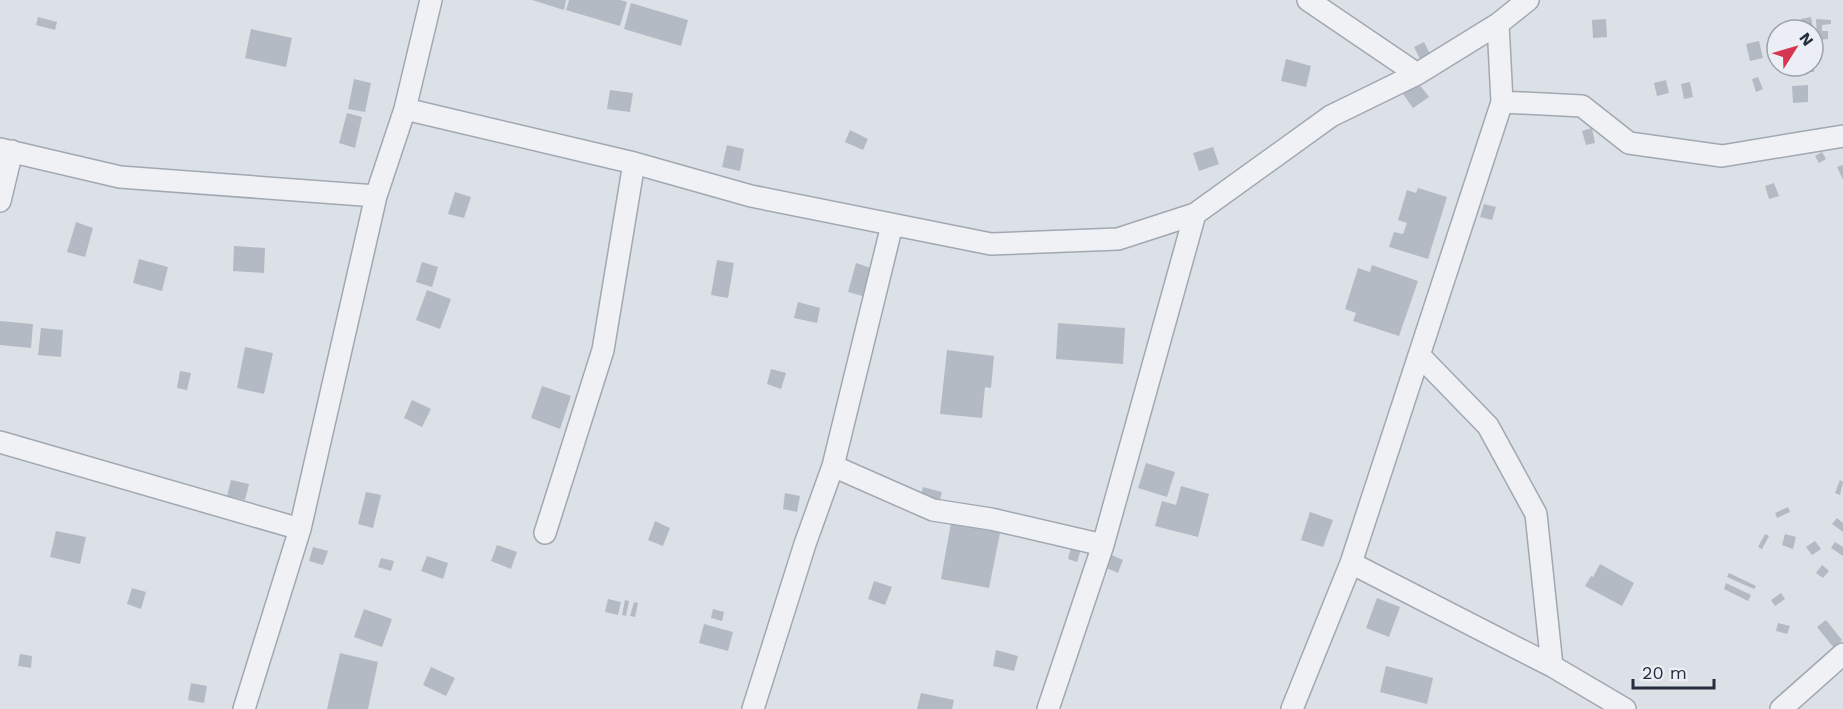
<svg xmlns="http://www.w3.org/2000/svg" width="1843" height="709" viewBox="0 0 1843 709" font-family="'Work Sans',sans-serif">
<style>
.building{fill:#b3bac4}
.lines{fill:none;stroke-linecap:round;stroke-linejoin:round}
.minor-casing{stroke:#a1a8b1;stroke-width:24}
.minor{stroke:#eff1f5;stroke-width:21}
</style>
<rect width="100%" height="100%" fill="#dce1e7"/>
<path class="building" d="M532,0H566L564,10Z
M569,0H620L627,2L620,26L566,10Z
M631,3L688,20L681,46L624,29Z
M38,17L57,22L55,30L36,25Z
M1811,17L1813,30H1796L1795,25L1801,24V19Z
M1606,19L1607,37L1593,38L1592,20Z
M1816,19L1831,20V24L1822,25V31H1828V39L1817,40Z
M251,29L292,38L286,67L245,58Z
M1759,41L1763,58L1750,61L1746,44Z
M1424,42L1431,56L1421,61L1414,47Z
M1820,47V59H1813V48Z
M1286,59L1311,66L1306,87L1281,81Z
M1796,66H1814V72H1796Z
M1758,77L1763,89L1756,92L1752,79Z
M354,79L371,83L365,112L348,109Z
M1666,80L1669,93L1657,96L1654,83Z
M1690,82L1693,97L1684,99L1681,84Z
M1419,84L1429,97L1413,108L1403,94Z
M1808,85V102L1793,103L1792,86Z
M610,90L633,93L630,112L607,109Z
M347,113L362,117L355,148L339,143Z
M1592,128L1595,143L1586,145L1582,131Z
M850,130L868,139L863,150L845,142Z
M727,145L744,149L740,171L722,167Z
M1213,147L1219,164L1199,171L1193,153Z
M1822,152L1826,159L1819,163L1815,156Z
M1843,165V180L1837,167Z
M1774,183L1779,196L1769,199L1765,186Z
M1418,188L1447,197L1428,259L1389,247L1394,232L1403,234L1407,223L1398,220L1407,190L1416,193Z
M455,192L471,197L464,218L448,214Z
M1484,204L1496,207L1492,220L1480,217Z
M76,222L93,228L85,257L67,252Z
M234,246L265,248L264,273L233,271Z
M139,259L168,267L162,291L133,283Z
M717,260L734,263L728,298L711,295Z
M422,262L438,267L432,287L416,282Z
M856,263L874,269L866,297L848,292Z
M1372,265L1418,281L1399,336L1353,321L1356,313L1345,309L1358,268L1370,272Z
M427,290L451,299L440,329L416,320Z
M798,302L820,308L817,323L794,318Z
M0,321L33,324L31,348L0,345Z
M1058,323L1125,328L1123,364L1056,359Z
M41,328L63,330L61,357L38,355Z
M245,347L273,353L264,394L237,388Z
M947,350L994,356L991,388L985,387L982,418L940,414Z
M771,369L786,373L781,389L767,384Z
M180,371L191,373L187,390L177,388Z
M542,386L571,396L560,429L531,418Z
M412,400L431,409L422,427L404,418Z
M1146,463L1175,472L1167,497L1138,488Z
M231,480L249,484L245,500L227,496Z
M1840,480L1843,482L1840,495L1835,493Z
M1181,486L1209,494L1198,537L1155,526L1162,501L1176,505Z
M923,487L942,492L938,507L919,502Z
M366,492L381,495L373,528L358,524Z
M785,493L800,496L797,512L783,509Z
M1788,507L1790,512L1777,518L1775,513Z
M1310,512L1333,520L1323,547L1301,540Z
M1837,518L1843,523V532L1832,524Z
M655,521L670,528L663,546L648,540Z
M951,523L1000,533L989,588L941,579Z
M56,531L86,537L80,564L50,557Z
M1765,534L1769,536L1762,549L1758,547Z
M1785,534L1796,537L1793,549L1782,545Z
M1815,541L1821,549L1812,555L1806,547Z
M1835,542L1843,547V556L1831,548Z
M1072,543L1082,546L1077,562L1068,559Z
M497,545L517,552L511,569L491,561Z
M313,547L328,551L323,565L309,561Z
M1107,553L1123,560L1118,573L1102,566Z
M427,556L448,563L443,579L421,571Z
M381,558L394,561L391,571L378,567Z
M1600,564L1634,583L1622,606L1585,586L1591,576L1593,577Z
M1822,565L1829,571L1823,578L1816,573Z
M1729,573L1756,586L1754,589L1727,577Z
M874,581L892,587L885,605L868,599Z
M1726,583L1751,595L1748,601L1724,589Z
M132,588L146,592L141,609L127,604Z
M1781,593L1785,599L1775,606L1771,600Z
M1377,598L1400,607L1389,637L1366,628Z
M608,599L621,602L618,615L605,612Z
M625,600L629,601L626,616L622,615Z
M634,602L638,603L635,617L630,616Z
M364,609L392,619L382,647L354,637Z
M713,609L724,612L722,621L711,618Z
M1826,620L1842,640L1834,648L1817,627Z
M1778,623L1790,626L1787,634L1776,631Z
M704,624L733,632L728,651L699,643Z
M996,650L1018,656L1014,671L993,666Z
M340,653L378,662L368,709H327Z
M20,654L32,656L31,668L18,666Z
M1386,666L1433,678L1427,704L1380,692Z
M431,667L455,678L446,696L423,685Z
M191,683L207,686L204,703L188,700Z
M921,693L954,700L952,709H917Z"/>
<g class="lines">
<defs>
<path id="minor" d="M1308,0L1417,74
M1502,102L1582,106L1629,143L1722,156L1843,136
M405,109L634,163L751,196L991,244L1118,239L1195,214L1331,116L1417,74L1498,24L1528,0
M0,149L120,177L376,196
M0,201L12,151
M1420,356L1488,426L1536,514L1552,666
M0,442L300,529
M833,466L933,510L991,519L1103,545
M545,533L603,350L634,163
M1351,563L1552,666L1625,709
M244,709L300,529L376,196L405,109L431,0
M753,709L805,544L833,466L892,225
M1048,709L1103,545L1195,214
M1292,709L1351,563L1502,102L1498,24
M1781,709L1843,654"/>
</defs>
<use href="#minor" class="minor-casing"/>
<use href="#minor" class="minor"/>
</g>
<g transform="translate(1795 48) rotate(53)"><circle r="28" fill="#ebeff5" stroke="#9ca2ac" stroke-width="1.5"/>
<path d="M0-4.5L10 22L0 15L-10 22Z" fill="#d73650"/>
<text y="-9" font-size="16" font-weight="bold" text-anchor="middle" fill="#252e3f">N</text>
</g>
<path d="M1633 679v9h81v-9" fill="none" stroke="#252e3f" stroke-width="3"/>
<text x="1642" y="679" font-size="18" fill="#252e3f" stroke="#ebeff5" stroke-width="4.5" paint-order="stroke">20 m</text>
</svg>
